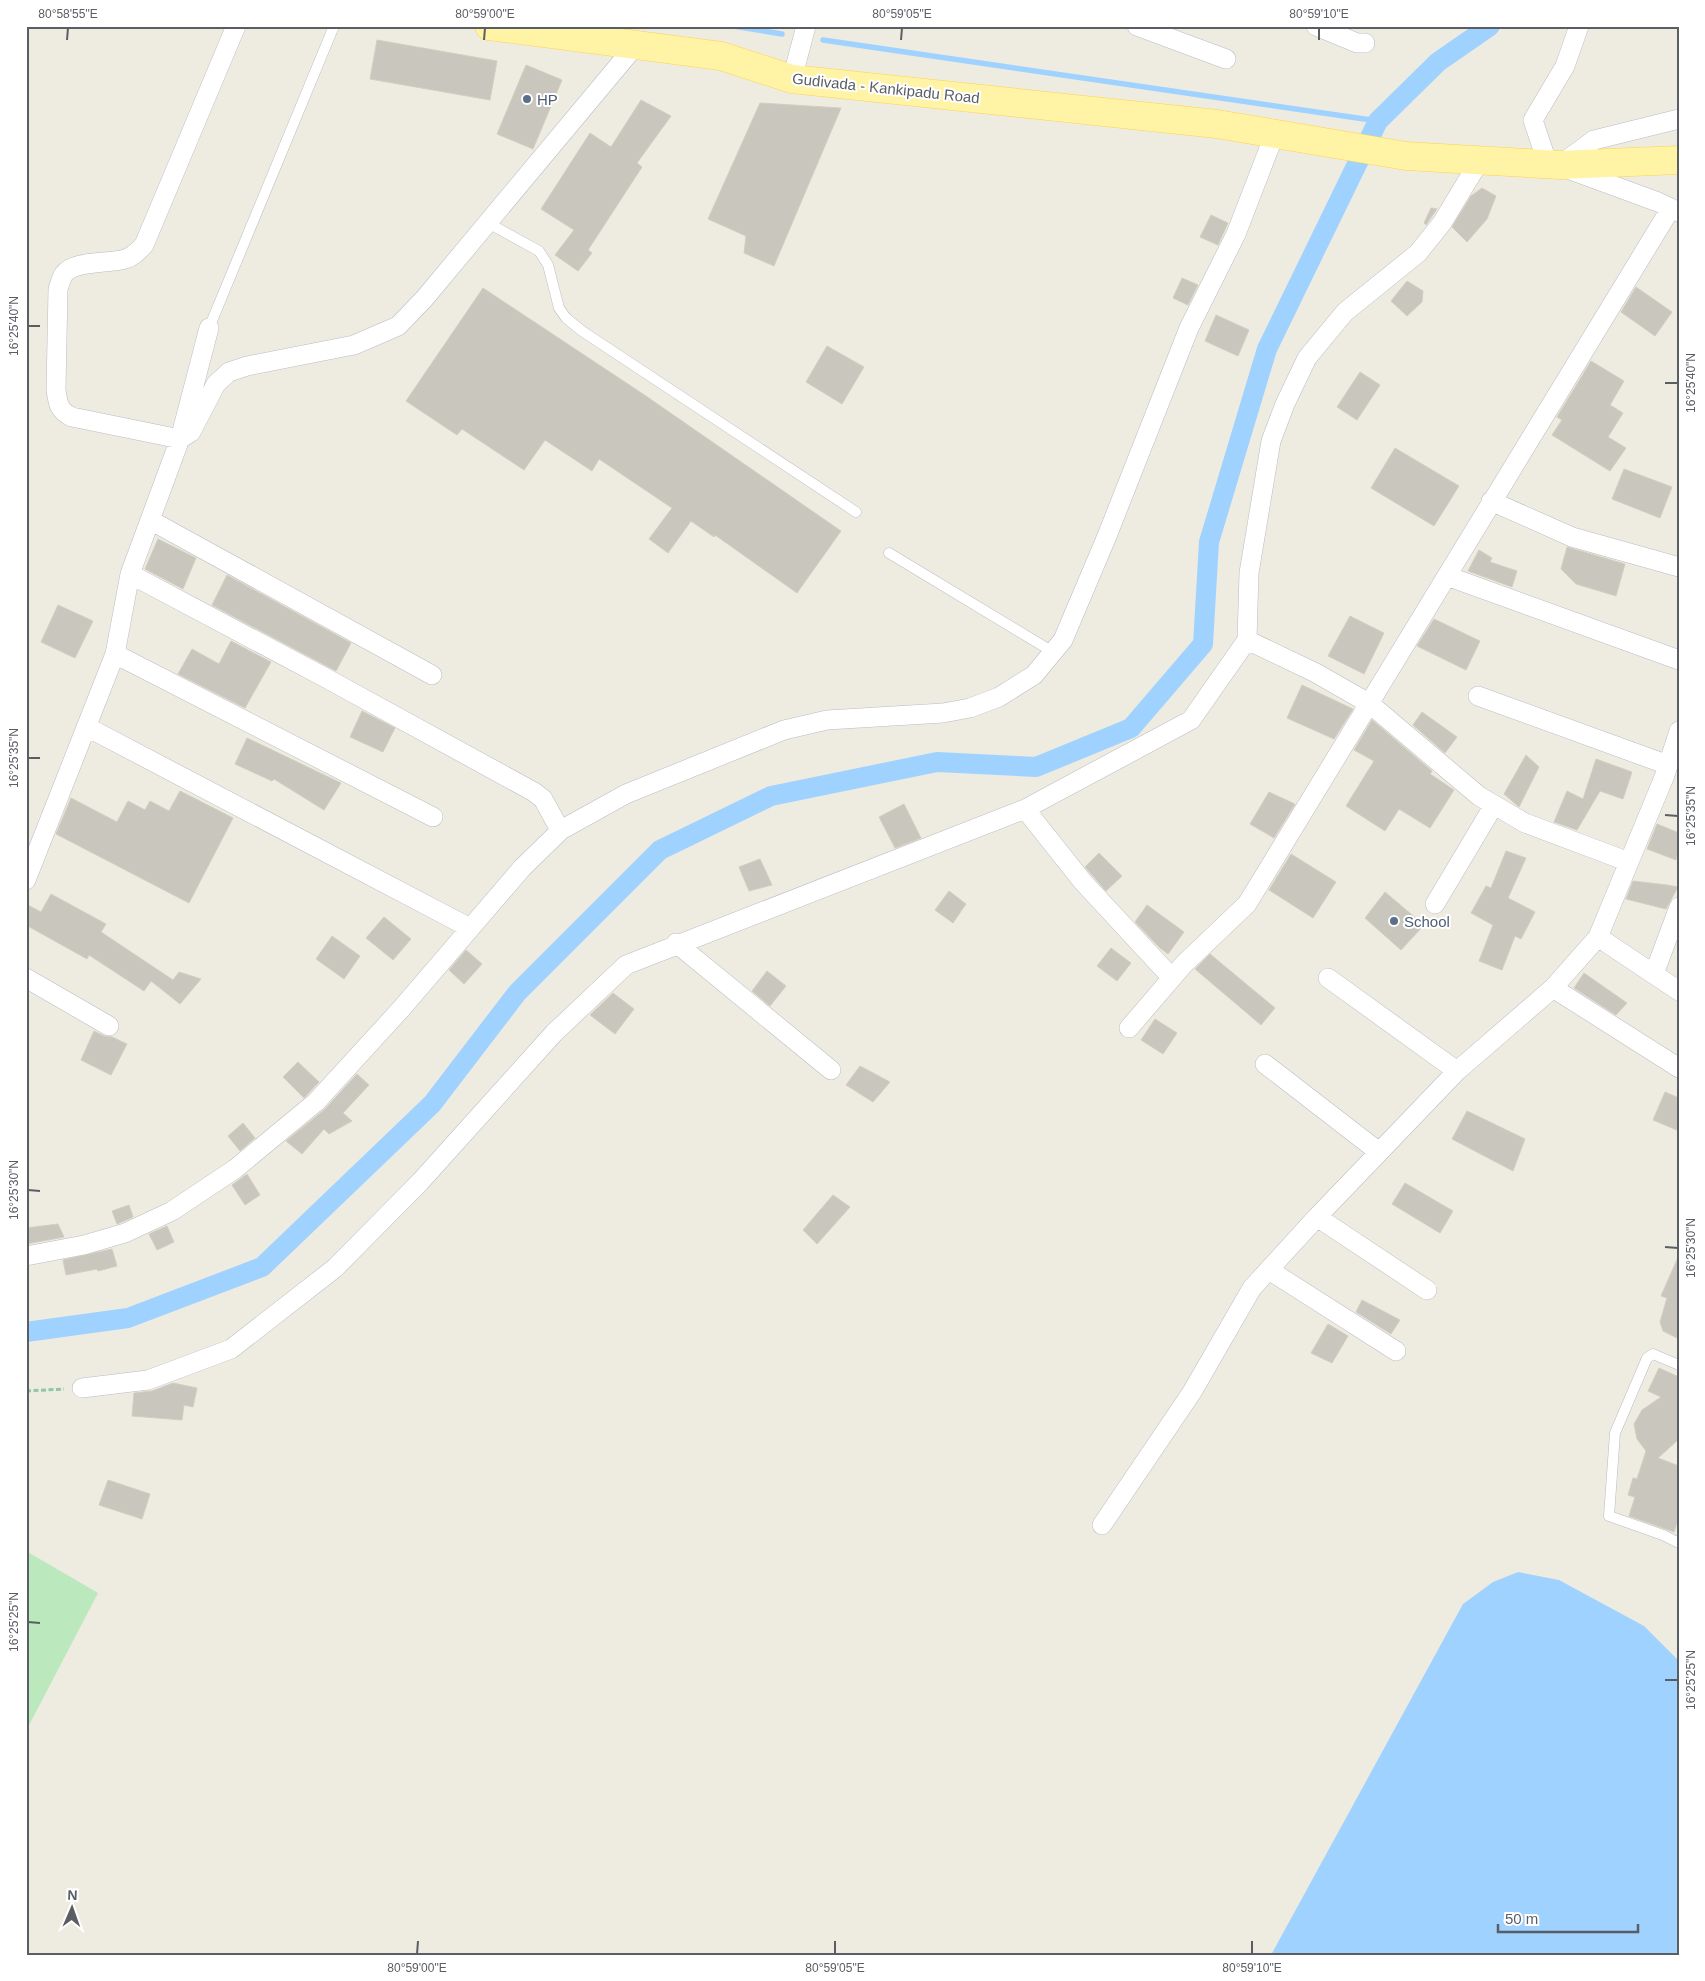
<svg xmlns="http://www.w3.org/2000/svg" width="1705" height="1981" viewBox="0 0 1705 1981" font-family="Helvetica,sans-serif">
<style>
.green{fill:#bbe8bd}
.water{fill:#a0d2ff}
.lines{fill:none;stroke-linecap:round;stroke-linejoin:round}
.stream{stroke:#a0d2ff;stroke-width:5.5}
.canal{stroke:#a0d2ff;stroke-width:20}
.building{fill:#c9c6be;stroke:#d3cebf}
.lane-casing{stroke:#b9bcc2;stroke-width:11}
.street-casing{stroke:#b9bcc2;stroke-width:20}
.primary-casing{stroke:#fed24b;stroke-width:29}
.path{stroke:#92c7a4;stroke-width:3;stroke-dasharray:5 2.5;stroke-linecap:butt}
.lane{stroke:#fff;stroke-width:10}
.street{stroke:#fff;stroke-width:19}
.primary{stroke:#fff4a5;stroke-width:28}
.ticks{fill:none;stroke:#5a5e64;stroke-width:2}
.service-dot{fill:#5c6f8a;stroke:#fff;stroke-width:2}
.labels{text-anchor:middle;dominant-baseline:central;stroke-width:4;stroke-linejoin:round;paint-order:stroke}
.street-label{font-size:15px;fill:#5a5e64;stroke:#fff}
.service-label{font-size:15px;fill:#4e5e75;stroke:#fff;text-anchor:start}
.neatline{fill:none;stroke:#5a5e64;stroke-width:2}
.ticks-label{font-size:12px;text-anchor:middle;fill:#5a5e64}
</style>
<rect width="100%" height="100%" fill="#eeece1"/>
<path class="green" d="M26,1551L98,1593L26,1731Z"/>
<path class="water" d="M1518,1572L1559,1580L1644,1626L1679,1661V1955H1271L1463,1604L1493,1582Z"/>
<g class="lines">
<path class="stream" d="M733,26L782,34
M823,40L1378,121"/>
<path class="canal" d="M26,1332L128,1318L262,1267L432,1104L517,993L660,850L771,796L937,762L1036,767L1131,728L1203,644L1209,542L1267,349L1378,121L1438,62L1490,26"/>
</g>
<path class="building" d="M377,40L497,61L490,100L370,79Z
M526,65L562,80L533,149L497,134Z
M641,100L671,116L637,163L642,167L588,250L592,253L578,271L555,255L574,230L541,209L590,133L611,147Z
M760,103L841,108L774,266L744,253L746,236L708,219Z
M1482,188L1496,196L1487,219L1467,242L1452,227L1471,196Z
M1431,208L1437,209L1426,225L1424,223Z
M1211,215L1228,223L1218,245L1200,237Z
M1182,278L1198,285L1188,305L1173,298Z
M1407,281L1423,291L1422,302L1407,316L1391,301Z
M1636,287L1672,312L1655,336L1621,312Z
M483,288L643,394L841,531L797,593L715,535L714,537L691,521L668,553L649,539L672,508L599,459L592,471L545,440L524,470L462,429L457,435L406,401Z
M1216,315L1249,330L1238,356L1205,341Z
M827,346L864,367L842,404L806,382Z
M1591,361L1624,381L1610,405L1623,413L1608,437L1626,448L1610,471L1552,435L1562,420L1557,417Z
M1360,372L1380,385L1357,420L1337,407Z
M1395,448L1459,486L1434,526L1371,488Z
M1624,469L1672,487L1660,518L1612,499Z
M158,539L196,558L183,589L145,569Z
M1567,547L1625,564L1616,596L1576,584L1561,569Z
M1479,550L1492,558L1490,562L1517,571L1512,587L1468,571Z
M227,575L351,643L336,671L212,605Z
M58,605L93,621L75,658L41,642Z
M1350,616L1384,633L1364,674L1328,656Z
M1434,619L1480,641L1466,670L1417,646Z
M231,641L271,662L245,708L178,674L192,649L219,664Z
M1302,685L1353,709L1334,739L1287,718Z
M362,711L395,728L383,752L350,737Z
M1422,712L1457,737L1445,753L1413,725Z
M1372,720L1432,771L1430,774L1454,790L1430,828L1399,809L1385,831L1346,806L1374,761L1354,750Z
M247,738L341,783L324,810L274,779L272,781L235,764Z
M1526,755L1539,767L1519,807L1504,794Z
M1596,759L1632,772L1623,799L1600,791L1577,830L1554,822L1567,791L1583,799Z
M180,791L233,818L189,903L56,834L71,798L117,822L128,801L145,810L150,801L169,811Z
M1269,792L1295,804L1274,838L1250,824Z
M904,804L921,838L895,848L879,817Z
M1657,824L1679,833V849L1676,860L1647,849Z
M1506,851L1526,858L1508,898L1535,912L1521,939L1515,936L1502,970L1479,961L1493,925L1471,913L1486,886L1491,888Z
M1099,853L1122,876L1106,891L1085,867Z
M1291,854L1336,882L1313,918L1269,890Z
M760,859L772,885L749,891L739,867Z
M1633,881L1667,885L1678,887L1666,909L1626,899Z
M949,891L966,904L953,923L935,910Z
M1385,892L1424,925L1401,950L1365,918Z
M51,894L106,924L101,932L173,980L179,972L201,979L180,1004L151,981L144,991L89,955L87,959L26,925V904L41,912Z
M1147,905L1184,932L1168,954L1160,948L1135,922Z
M384,917L411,939L393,960L366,938Z
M332,936L360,956L344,979L316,959Z
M1111,948L1131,963L1117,981L1097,966Z
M466,950L482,964L464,984L449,970Z
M1210,954L1275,1008L1261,1025L1195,969Z
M767,971L786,986L770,1006L752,991Z
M1584,973L1627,1003L1616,1015L1574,988Z
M613,993L634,1009L615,1034L590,1015Z
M1155,1019L1177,1033L1163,1054L1141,1040Z
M94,1031L104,1036L112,1037L127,1044L111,1075L81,1060Z
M298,1062L319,1082L304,1098L283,1077Z
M860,1066L890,1082L873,1102L846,1085Z
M357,1074L369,1085L343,1113L352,1121L329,1134L324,1129L302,1154L286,1141L324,1110Z
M1665,1092L1679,1098V1131L1653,1120Z
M1467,1111L1525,1139L1513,1171L1452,1139Z
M243,1123L255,1138L240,1151L228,1136Z
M247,1174L260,1195L245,1205L232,1185Z
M1405,1183L1453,1211L1440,1233L1392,1204Z
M833,1195L850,1207L817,1244L803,1230Z
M129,1205L133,1217L117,1224L112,1211Z
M58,1224L64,1237L26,1244V1228Z
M167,1226L174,1242L157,1250L149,1234Z
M112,1249L117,1266L98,1271L97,1269L66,1275L63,1260Z
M1679,1255V1339L1663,1331L1660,1322L1667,1298L1661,1296Z
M1362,1300L1400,1320L1391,1334L1356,1312Z
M1328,1324L1348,1336L1332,1363L1311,1353Z
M1659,1368L1679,1377V1439L1658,1458L1679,1466V1517L1674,1532L1629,1516L1635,1497L1628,1495L1633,1478L1637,1479L1646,1451L1637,1439L1634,1424L1642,1410L1661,1397L1648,1391Z
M173,1383L197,1388L193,1407L184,1405L182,1420L132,1416L134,1393L152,1391Z
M108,1480L150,1494L142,1519L99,1505Z"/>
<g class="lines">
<defs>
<path id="lane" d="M488,223L539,251L548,265L559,308L566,318L582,331L856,512
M209,328L334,26
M889,553L1053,652
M1679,1365L1653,1354L1647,1358L1615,1433L1609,1516L1663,1535L1679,1543"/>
<path id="street" d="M1137,26L1226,59
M1316,26L1357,43H1365
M792,79L806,26
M1548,165L1533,120L1565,66L1579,26
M1560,165L1594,140L1679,119
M1568,169L1658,202L1679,212
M209,328L180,439L72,417C59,411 58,404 56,390L58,289C60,284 61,278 64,274C74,260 110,264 125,259C133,257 138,251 144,245L236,26
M1491,501L1572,537L1679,567
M150,520L432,675
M130,574L324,677L534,792L543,799L560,830
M1447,576L1679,660
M1247,640L1249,573L1271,441L1285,404L1307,358L1345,312L1418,253L1442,223L1480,160
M115,654L433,817
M1478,696L1668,765
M87,727L470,928
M1025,809L1083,882L1172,978
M26,880L115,654L130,574L180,439L191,432L216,384L229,372L247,366L354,345L398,326L424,299L635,46
M1435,904L1494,805
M1598,937L1679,991
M676,943L831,1070
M1654,974L1679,907
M26,978L109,1026
M1328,978L1457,1071
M1553,988L1679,1068
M1129,1028L1184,964L1247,904L1671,208
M1265,1064L1379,1152
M1317,1217L1427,1290
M26,1256L84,1245L125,1233L172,1211L235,1169L316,1102L401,1009L522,868L561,830L626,794L784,730L827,720L943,713L970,708L999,697L1034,675L1063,640L1107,536L1189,328L1236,234L1275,133
M1269,1270L1396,1351
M82,1388L148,1380L231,1349L335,1268L420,1182L554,1033L626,965L1025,809L1191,720L1247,640L1316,673L1370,704L1479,796L1525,823L1629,862
M1102,1525L1192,1392L1252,1288L1317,1217L1457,1071L1553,988L1598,937L1665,775L1679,731"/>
<path id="primary" d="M489,26L721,56L792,79L1217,124L1406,156L1560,165L1679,160"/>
</defs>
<use href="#lane" class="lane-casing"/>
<use href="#street" class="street-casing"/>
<use href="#primary" class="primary-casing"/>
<path class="path" d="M26,1391L64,1389"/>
<use href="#lane" class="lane"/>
<use href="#street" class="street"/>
<use href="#primary" class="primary"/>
</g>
<path class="ticks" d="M67,40L68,28M484,40L485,28M901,40L902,28M1319,40V28M28,326H40M1665,383H1678M28,758H40M1665,815L1678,816M28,1190L40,1191M1665,1247L1678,1248M28,1622L40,1623M1665,1680H1678M417,1954L418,1941M835,1954V1941M1252,1954V1941"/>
<g class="service-dot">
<circle cx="527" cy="99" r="5"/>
<circle cx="1394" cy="921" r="5"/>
</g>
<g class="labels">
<g class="street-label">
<text transform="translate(886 88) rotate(6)">Gudivada - Kankipadu Road</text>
</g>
<g class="service-label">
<text x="537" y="99">HP</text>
<text x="1404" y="921">School</text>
</g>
</g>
<rect width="1705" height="1981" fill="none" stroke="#ffffff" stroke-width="55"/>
<g transform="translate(72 1908) rotate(2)" stroke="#ffffff" stroke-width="4" paint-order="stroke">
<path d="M0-4L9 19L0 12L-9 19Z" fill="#5a5e64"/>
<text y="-8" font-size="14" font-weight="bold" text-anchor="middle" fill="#5a5e64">N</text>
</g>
<path d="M1498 1924v8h140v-8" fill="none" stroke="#5a5e64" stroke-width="2.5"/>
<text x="1505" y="1924" font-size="15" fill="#5a5e64" stroke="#ffffff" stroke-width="4" paint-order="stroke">50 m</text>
<rect x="28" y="28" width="1650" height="1926" class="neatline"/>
<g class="ticks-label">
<text x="68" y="18">80°58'55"E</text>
<text x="485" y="18">80°59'00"E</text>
<text x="902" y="18">80°59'05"E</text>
<text x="1319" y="18">80°59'10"E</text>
<text transform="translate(14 326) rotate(-90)" y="4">16°25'40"N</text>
<text transform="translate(1691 383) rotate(-90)" y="4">16°25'40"N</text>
<text transform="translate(14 758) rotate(-90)" y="4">16°25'35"N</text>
<text transform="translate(1691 816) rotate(-90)" y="4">16°25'35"N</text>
<text transform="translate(14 1190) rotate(-90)" y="4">16°25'30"N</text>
<text transform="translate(1691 1248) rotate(-90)" y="4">16°25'30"N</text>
<text transform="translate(14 1622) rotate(-90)" y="4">16°25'25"N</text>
<text transform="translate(1691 1680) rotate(-90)" y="4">16°25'25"N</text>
<text x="417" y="1972">80°59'00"E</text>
<text x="835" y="1972">80°59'05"E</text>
<text x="1252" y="1972">80°59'10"E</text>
</g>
</svg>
